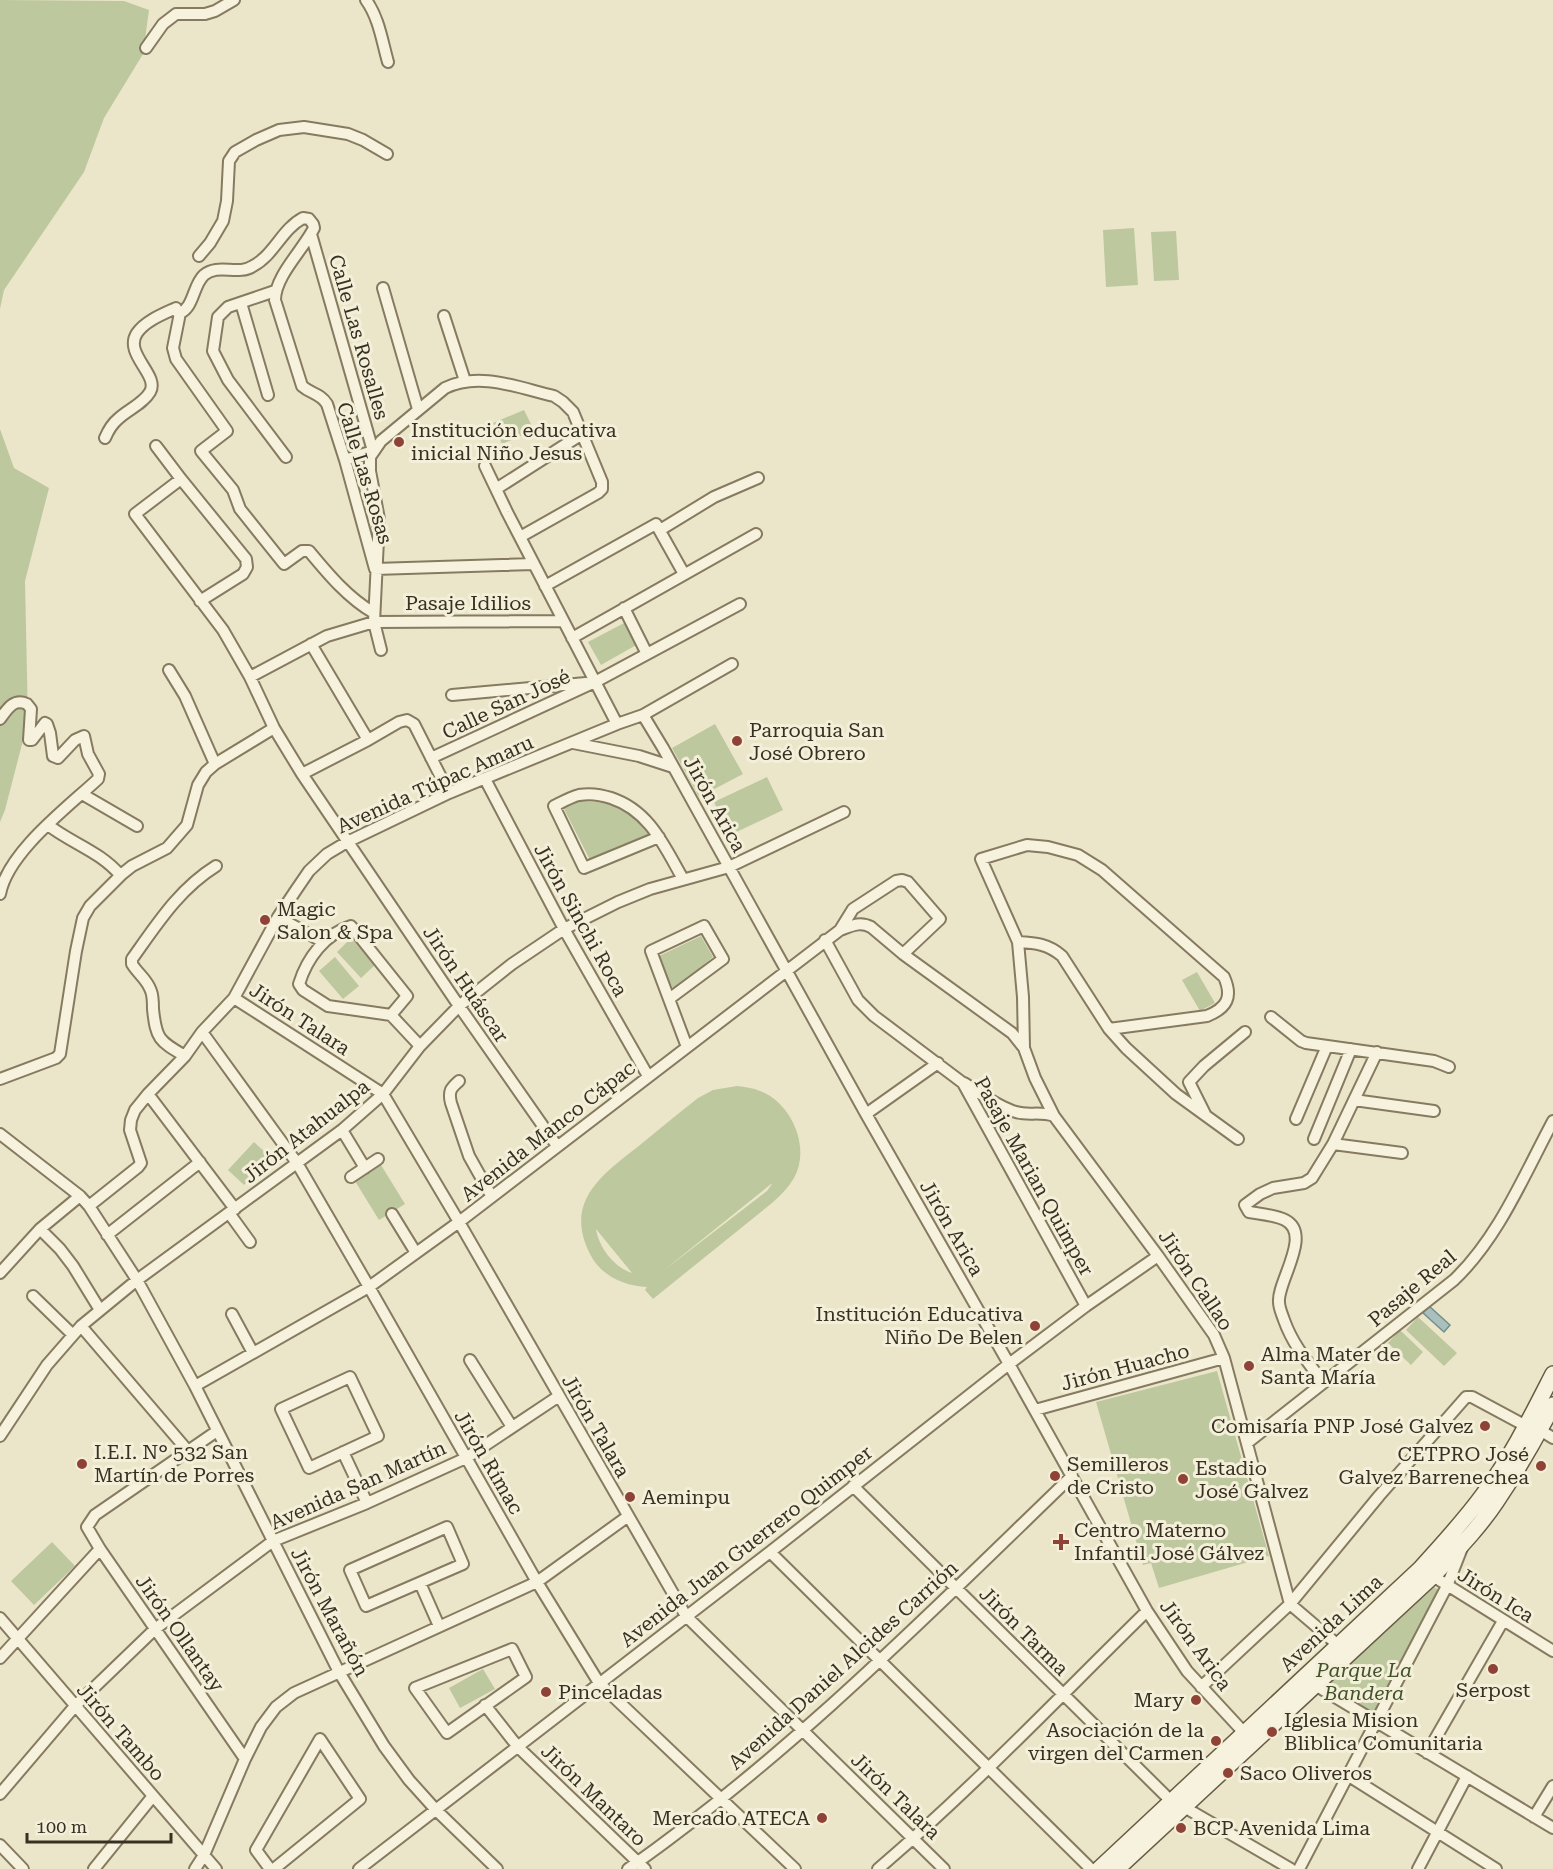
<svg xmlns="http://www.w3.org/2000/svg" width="1553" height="1869" viewBox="0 0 1553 1869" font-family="'Roboto Serif',serif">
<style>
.green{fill:#bdc89f;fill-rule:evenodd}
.water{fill:#aac0bd;stroke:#718e8b;stroke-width:1.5}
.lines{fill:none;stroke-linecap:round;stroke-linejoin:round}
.minor-casing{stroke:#867a60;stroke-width:14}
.secondary-casing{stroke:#685b43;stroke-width:18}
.minor{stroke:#f6f2dd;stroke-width:10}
.secondary{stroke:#f6f2dd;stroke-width:15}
.poi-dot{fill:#8f4336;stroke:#f3efd9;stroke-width:2}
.labels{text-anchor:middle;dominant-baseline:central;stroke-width:6;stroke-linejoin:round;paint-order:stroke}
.street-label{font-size:20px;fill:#383022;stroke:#f3efd9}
.poi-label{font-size:20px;fill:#383022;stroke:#f3efd9;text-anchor:start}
.park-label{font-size:20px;font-style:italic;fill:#42522b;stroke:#f3efd9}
</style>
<rect width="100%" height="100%" fill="#ebe6ca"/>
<path class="green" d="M0,0L124,1L149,10L143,54L104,118L84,172L4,290L0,309Z
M1134,228L1138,285L1106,287L1103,230Z
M1176,231L1179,280L1154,281L1151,232Z
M524,410L534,430L502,444L493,423Z
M0,429L14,468L49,488L25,581L28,721L5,810L0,822Z
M626,622L638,644L601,665L588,642Z
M715,724L743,774L699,797L672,748Z
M767,777L783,810L730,835L714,802Z
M580,801C614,803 636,804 653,838L590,860L563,807Z
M701,936L713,957L674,990L657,957Z
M351,938L375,965L361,978L337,952Z
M335,957L359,986L343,999L319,971Z
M1197,972L1215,1003L1200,1011L1182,980Z
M737,1086C745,1087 753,1088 760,1091C792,1103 811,1148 794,1178C788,1188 780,1196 772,1203L653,1299L645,1290L647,1287C624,1286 601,1276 590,1254C563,1201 603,1174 640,1145C659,1129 678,1114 698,1098L713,1090ZM772,1184L767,1191L663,1271L771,1184ZM596,1229L632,1273C614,1267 599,1248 596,1229Z
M254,1142L270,1157L244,1185L228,1170Z
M381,1165L405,1204L379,1220L355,1181Z
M1418,1317L1457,1353L1444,1366L1406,1330Z
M1400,1330L1423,1352L1411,1365L1388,1343Z
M1217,1371L1269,1556L1159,1588L1151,1563L1143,1565L1096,1402Z
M52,1542L75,1566L34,1605L11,1581Z
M1433,1586L1437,1589V1593L1374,1714L1329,1688L1330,1682L1428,1587Z
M483,1669L495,1689L460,1708L449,1688Z"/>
<path class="water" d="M1429,1306L1450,1325L1444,1332L1423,1313Z"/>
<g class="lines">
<defs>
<path id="minor" d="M366,0C379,18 382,41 388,62
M146,48L163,24L176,14H205L215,11L234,0
M311,234L373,451L345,460
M199,256L210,243L223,221L227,201L229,161L235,152L256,140L279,130L304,127L348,134L363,140L387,154
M383,288L418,409
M275,291L228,307L218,317L213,351L228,380L286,457
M241,303L268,395
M180,313L173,348L176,359L227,431L201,451L233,490L240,509L284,564L302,551H309C328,574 348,598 374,613
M444,316L465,381
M105,438C108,431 112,424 118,419C127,410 143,404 150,392C160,375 123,354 137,333C145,321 163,314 176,308L177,312L180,313C194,307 193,285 204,275C218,263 238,276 253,266C274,255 282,229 303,218L309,219L313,224L314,228C303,250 275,276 275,300L302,386C311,394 320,393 327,404L345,460L375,569L534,564
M156,446L181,479L246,559L247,567L243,574L200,601
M485,466L507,512L617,724
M181,479L135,514L223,630L250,677L274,728L302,774L459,1006L557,1146
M496,489L582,434
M660,530L714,497L758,478
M545,586L656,524L684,574
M624,608L647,654
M572,638L756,534
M311,644L368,740
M381,650L374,622L379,519L370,471V457L381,441L445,388C479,371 519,388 554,396L563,402L573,412L602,482V489L598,493L520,537
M169,670L185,696L215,764
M250,677L327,636L374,622L563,621
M452,695L586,683
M643,715L663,748L866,1114L1009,1364L1147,1611L1187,1671L1249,1738
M0,719C8,708 14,698 27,704L31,709L29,740H32L45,723L47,724L50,733L53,756L58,758L75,740L84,736L88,754L99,774L98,779C68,807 8,852 0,894
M573,743L639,756L673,767
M431,758L595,682L740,604
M302,774L368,740L399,722L407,720L414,724L449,793
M485,779L564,929L648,1076
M82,794L137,826
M48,825C71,843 101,852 120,875
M659,837L584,868L554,806C562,802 571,797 579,795C590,793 602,795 611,798C650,811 664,846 683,879
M278,917L323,942
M840,930C851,926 860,921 871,927L903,954L1012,1033L1024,1048L1035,1078L1054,1116L1158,1256L1214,1335L1224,1358L1290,1604L1338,1645
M825,940L858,1000L874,1016L963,1083L1086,1306
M1018,942C1036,943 1048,944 1062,956L1109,1029L1126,1048L1176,1094L1238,1139
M234,998L383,1094L459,1222L686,1616L944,1869
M669,999L723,959L704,926L651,951L687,1047
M391,1015L407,996L351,926C325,934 307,958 299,984L303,990L328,1006L391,1015L420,1046
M1271,1017L1301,1041L1306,1043L1434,1061L1449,1067
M202,1032L297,1163L369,1287L537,1582L599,1683L795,1869
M1024,1048L1023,997L1018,942L981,859L1027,845L1048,847L1078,855L1102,870L1224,977C1233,997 1227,1008 1207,1016L1109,1029
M185,1056C159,1041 156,1039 153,1009C153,1003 153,996 151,991C147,979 138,974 132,964V959C157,924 179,889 216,866
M0,1079L56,1058L60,1054L76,951L83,918L90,906L122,874L132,866L167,848L187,825L198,785L206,772L215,764L274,728
M459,1081C451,1088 448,1091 451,1103L469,1156L492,1197
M964,1083C980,1093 998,1107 1016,1112C1028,1116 1040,1111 1054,1116
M148,1094L235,1209
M1354,1100L1434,1111
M866,1114L938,1063
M1205,1114L1189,1082L1204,1066L1245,1032
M1296,1119L1327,1046
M987,1126L1007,1109
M342,1130L365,1168
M0,1134L80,1196L89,1206L137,1280L195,1386L339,1672L384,1746L409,1780L436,1810L497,1869
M1314,1139L1351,1049
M1333,1144L1402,1153
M351,1177L378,1159
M89,1206L138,1167L141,1163L130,1130L131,1120L135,1110L148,1094L185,1056L202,1032L234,998L278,917L296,890L309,871L327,854L347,842L449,793L617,724L643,715L732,664
M229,1213L250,1242
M392,1214L416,1253
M40,1229L60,1249L73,1266L100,1310
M107,1235L200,1162
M0,1273L40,1229L80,1196
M33,1296L72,1334
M232,1314L253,1353
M81,1326L188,1451
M470,1360L512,1427
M350,1377L378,1436L309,1468L281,1409Z
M1323,1382C1307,1361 1293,1345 1284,1320C1282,1314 1279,1308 1279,1302C1277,1282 1313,1234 1285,1220C1275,1215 1261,1214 1249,1212L1245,1205L1260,1194L1273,1188L1304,1183L1312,1178L1333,1144L1377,1052
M195,1386L369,1287L459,1222L840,930L853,909L896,881L902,880L908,882L940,919L903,954
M1035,1410L1224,1358
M217,1431L95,1515L87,1527L100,1549L245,1759
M0,1436L47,1365L81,1326L137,1280L342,1130L383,1094L420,1046L459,1006L512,964L564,929L618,902L650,889L729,867L844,812
M1247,1443L1454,1280C1499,1237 1524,1175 1553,1121
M343,1452L367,1503
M853,1486L1171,1801
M447,1527L463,1564L366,1606L350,1570Z
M770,1552L1091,1869
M1428,1573L1553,1651
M420,1583L439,1626
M0,1618L216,1869
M512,1649L526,1677L447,1733L415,1688Z
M0,1658L100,1549
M1315,1685L1553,1828
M1201,1687L1290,1604L1379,1496L1466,1397H1472L1526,1426L1540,1430L1553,1438
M485,1705L518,1747L645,1869
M1427,1753L1503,1621
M1349,1776L1496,1869
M0,1794L75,1706L155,1629L273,1541L367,1503L466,1458L559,1396
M1184,1807L1291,1869
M1534,1817L1553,1786
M0,1845L23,1869
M94,1869L153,1796
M195,1869L204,1855L245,1759L261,1727L276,1707L294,1693L537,1582L627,1517
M270,1869L256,1850L320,1739L360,1799L274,1869
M359,1869L770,1552L1009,1364L1086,1306L1158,1256
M628,1869C790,1755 930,1613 1072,1476
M878,1869C973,1788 1058,1698 1147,1611
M1299,1869L1447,1586L1462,1548
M1418,1869L1467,1776"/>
<path id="secondary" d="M1099,1869L1420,1569C1442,1545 1464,1521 1483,1495C1511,1458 1532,1415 1553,1374
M1117,1869L1433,1576C1455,1552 1478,1529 1496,1502C1517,1471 1536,1438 1553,1405"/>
</defs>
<use href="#minor" class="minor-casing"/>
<use href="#secondary" class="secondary-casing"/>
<use href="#minor" class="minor"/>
<use href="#secondary" class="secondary"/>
</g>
<g class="poi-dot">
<circle cx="399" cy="442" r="6"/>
<circle cx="737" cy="741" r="6"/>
<circle cx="265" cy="920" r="6"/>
<circle cx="1035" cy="1326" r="6"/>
<circle cx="1249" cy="1366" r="6"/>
<circle cx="1485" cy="1426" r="6"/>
<circle cx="82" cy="1464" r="6"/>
<circle cx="1541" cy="1466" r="6"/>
<circle cx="1055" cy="1476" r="6"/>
<circle cx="1183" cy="1479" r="6"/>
<circle cx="630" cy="1497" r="6"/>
<path d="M1058 1533h6v6h6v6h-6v6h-6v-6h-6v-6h6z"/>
<circle cx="1493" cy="1669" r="6"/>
<circle cx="546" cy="1692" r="6"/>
<circle cx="1196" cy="1700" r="6"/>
<circle cx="1272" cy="1732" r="6"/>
<circle cx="1216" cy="1741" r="6"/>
<circle cx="1228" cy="1773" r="6"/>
<circle cx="822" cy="1818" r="6"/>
<circle cx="1181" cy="1828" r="6"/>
</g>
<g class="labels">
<g class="street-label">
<text transform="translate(359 337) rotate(74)">Calle Las Rosalles</text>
<text transform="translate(365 473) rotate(73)">Calle Las Rosas</text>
<text x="468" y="603">Pasaje Idilios</text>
<text transform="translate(506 704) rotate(-25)">Calle San José</text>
<text transform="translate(435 784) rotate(-24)">Avenida Túpac Amaru</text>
<text transform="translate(715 804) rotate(61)">Jirón Arica</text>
<text transform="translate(581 920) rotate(61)">Jirón Sinchi Roca</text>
<text transform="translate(466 984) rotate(56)">Jirón Huáscar</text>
<text transform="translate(300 1019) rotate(33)">Jirón Talara</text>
<text transform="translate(306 1131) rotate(-38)">Jirón Atahualpa</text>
<text transform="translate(548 1131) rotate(-38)">Avenida Manco Cápac</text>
<text transform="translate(1034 1176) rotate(61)">Pasaje Marian Quimper</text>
<text transform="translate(952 1228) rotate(60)">Jirón Arica</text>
<text transform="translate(1196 1280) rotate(56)">Jirón Callao</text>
<text transform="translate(1412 1288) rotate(-40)">Pasaje Real</text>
<text transform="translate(1125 1367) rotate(-15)">Jirón Huacho</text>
<text transform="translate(596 1426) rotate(60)">Jirón Talara</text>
<text transform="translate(489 1462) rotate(60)">Jirón Rímac</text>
<text transform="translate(358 1485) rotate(-24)">Avenida San Martín</text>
<text transform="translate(746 1546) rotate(-38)">Avenida Juan Guerrero Quimper</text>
<text transform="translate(1496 1595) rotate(32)">Jirón Ica</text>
<text transform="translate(330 1612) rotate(62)">Jirón Marañón</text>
<text transform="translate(1331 1623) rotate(-43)">Avenida Lima</text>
<text transform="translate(1024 1631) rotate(45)">Jirón Tarma</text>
<text transform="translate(180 1633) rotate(55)">Jirón Ollantay</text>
<text transform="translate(1196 1645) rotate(54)">Jirón Arica</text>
<text transform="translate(843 1665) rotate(-42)">Avenida Daniel Alcides Carrión</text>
<text transform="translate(121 1732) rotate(49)">Jirón Tambo</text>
<text transform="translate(594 1795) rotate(44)">Jirón Mantaro</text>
<text transform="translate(896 1796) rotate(44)">Jirón Talara</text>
</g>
<g class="poi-label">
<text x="411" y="430">Institución educativa<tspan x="411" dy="23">inicial Niño Jesus</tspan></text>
<text x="749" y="730">Parroquia San<tspan x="749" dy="23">José Obrero</tspan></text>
<text x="277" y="909">Magic<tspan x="277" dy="23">Salon &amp; Spa</tspan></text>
<text x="1023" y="1314" text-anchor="end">Institución Educativa<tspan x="1023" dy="23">Niño De Belen</tspan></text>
<text x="1261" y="1354">Alma Mater de<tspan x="1261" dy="23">Santa María</tspan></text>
<text x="1473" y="1426" text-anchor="end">Comisaría PNP José Galvez</text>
<text x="94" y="1452">I.E.I. N° 532 San<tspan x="94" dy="23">Martín de Porres</tspan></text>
<text x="1529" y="1454" text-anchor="end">CETPRO José<tspan x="1529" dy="23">Galvez Barrenechea</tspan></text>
<text x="1067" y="1464">Semilleros<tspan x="1067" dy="23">de Cristo</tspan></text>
<text x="1195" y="1468">Estadio<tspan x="1195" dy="23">José Galvez</tspan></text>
<text x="642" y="1497">Aeminpu</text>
<text x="1074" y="1530">Centro Materno<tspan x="1074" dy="23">Infantil José Gálvez</tspan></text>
<text x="1493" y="1690" text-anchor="middle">Serpost</text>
<text x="558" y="1692">Pinceladas</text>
<text x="1184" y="1700" text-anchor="end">Mary</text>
<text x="1284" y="1720">Iglesia Mision<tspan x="1284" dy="23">Bliblica Comunitaria</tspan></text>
<text x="1204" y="1730" text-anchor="end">Asociación de la<tspan x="1204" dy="23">virgen del Carmen</tspan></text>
<text x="1240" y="1773">Saco Oliveros</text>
<text x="810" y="1818" text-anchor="end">Mercado ATECA</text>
<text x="1193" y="1828">BCP Avenida Lima</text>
</g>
<g class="park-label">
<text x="1364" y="1670">Parque La<tspan x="1364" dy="23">Bandera</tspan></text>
</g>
</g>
<path d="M27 1833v9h144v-9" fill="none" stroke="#383022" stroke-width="3"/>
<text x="36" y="1833" font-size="18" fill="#383022" stroke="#f3efd9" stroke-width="4.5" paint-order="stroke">100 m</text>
</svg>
